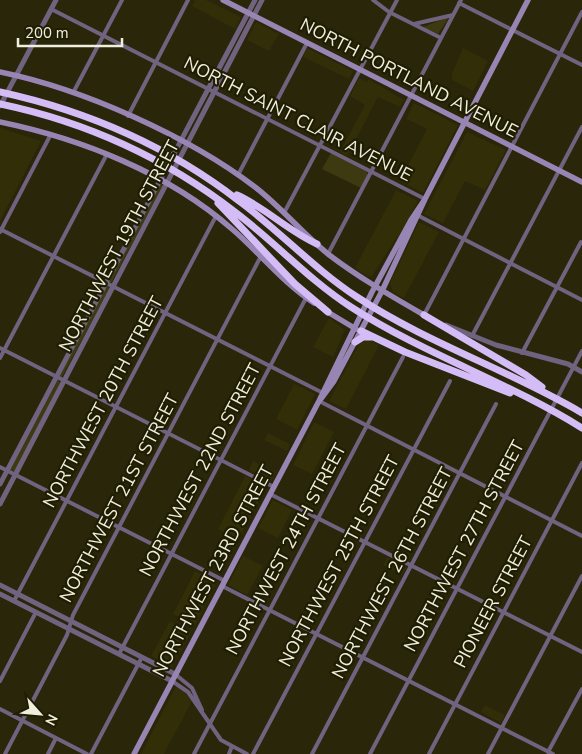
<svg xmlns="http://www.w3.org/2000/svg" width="582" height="754" viewBox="0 0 582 754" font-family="'Nunito Sans',sans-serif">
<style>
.built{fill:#322e08}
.green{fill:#3d3a12}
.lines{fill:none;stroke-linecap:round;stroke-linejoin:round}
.minor{stroke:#6f6380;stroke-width:4}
.tertiary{stroke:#6f6380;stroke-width:5}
.secondary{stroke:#9985b4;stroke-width:5.5}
.motorway{stroke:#d4bcf6;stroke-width:7}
.labels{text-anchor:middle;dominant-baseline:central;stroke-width:4.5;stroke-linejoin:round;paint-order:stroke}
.street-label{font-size:18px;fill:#f0efde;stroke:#1f1d02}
</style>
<rect width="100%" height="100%" fill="#29260a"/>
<path class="built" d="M195,0H206L241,17L235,29L192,6Z
M256,22L279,34L269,51L247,40Z
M307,48L353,71L349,79L303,57Z
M463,48L488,61L473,91L452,80V73Z
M359,78L367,82L368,79L404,100L400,107L378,97L347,156L340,152L365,105L350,96Z
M414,103L458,125L423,193L400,181L427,129L406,119Z
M0,128L41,141L0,221Z
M467,132L506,150L485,190L465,181L443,223L424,214Z
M396,190L418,201L399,237H397L372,276H367L355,268Z
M419,222L439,232L404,298L393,292L390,283Z
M329,318L345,330L333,357L313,347Z
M368,339L379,345L346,409L329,401L359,344Z
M294,384L315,394L297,430L276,419Z
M314,422L334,432L312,474L293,465Z
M268,433L290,444L287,451L264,440Z
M253,461L276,472L271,481L249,470Z
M245,476L267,487L238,540L218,529Z
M273,500L292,510L278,538L258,528Z
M243,556L263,566L247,595L228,585Z
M387,557L407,567L402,575L383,565Z
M195,571L217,582L195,625L173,614Z
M170,621L191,632L172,667L151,656Z
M176,686L185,692L192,701L164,754H141Z
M485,705L505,715L501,723L481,712Z"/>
<path class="green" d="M446,18L448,19L438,34L423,27Z
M331,153L367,172V176L361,188L322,169Z
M161,184L163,186L111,283L108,282Z
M107,285L110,288L62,377L59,376Z
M58,380L61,383L15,471L10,470Z"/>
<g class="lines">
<path class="minor" d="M373,0L389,12L441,38
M459,3L582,65
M51,9L425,199
M414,24L453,15
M73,93L122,0
M128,116L188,0
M238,175L307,43
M284,213L397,0
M417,215L582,300
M0,229L323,393
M0,232L51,134
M328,254L461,0
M424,315L582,12
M472,336L582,127
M0,348L274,487
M522,353L581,242
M0,358L107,154
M319,401L582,536
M0,467L225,581
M270,494L582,652
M222,586L553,754
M14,601L216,216
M119,654L306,298
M175,674L192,688L202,710
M0,681L36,612
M172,681L188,692L221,740L247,754
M0,709L87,754
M548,752L582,689
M5,754L67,635L73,615L261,256
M48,754L56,738
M91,754L142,657
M194,754L403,357
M229,754L232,746
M253,754L450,381
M312,754L496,404
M370,754L582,351
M429,754L582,463
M488,754L582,576"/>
<path class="tertiary" d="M0,106L56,0
M446,325L496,345L568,364L582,372
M0,484L255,0
M0,504L262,0
M0,585L175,674
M0,594L172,681"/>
<path class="secondary" d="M223,0L582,182
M0,72C83,89 188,136 255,187C281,207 302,233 328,254C358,277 391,296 424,315
M0,122C82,139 168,173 232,229C260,253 283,283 314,303
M326,311L356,329
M320,400L334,381L382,291L425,199L528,0
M134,754L319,401L372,292L411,220L425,199"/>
<path class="motorway" d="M0,92C87,111 168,146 239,201C280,231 314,269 357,297C427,343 509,370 582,413
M0,104C86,122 165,158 235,212C275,242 309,280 351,307C424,354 508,382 582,428
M237,195C266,208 288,231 317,244
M218,203L295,284L328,312
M424,315L526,375L542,387
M361,331L405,352L510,393
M355,342L363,337H371"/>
</g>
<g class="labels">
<g class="street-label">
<text transform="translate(409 78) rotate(27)">NORTH PORTLAND AVENUE</text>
<text transform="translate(298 119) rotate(27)">NORTH SAINT CLAIR AVENUE</text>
<text transform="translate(119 246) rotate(-62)">NORTHWEST 19TH STREET</text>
<text transform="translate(103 402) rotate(-62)">NORTHWEST 20TH STREET</text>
<text transform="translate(200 470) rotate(-62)">NORTHWEST 22ND STREET</text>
<text transform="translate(119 498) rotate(-62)">NORTHWEST 21ST STREET</text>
<text transform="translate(464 546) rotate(-62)">NORTHWEST 27TH STREET</text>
<text transform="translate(286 549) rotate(-62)">NORTHWEST 24TH STREET</text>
<text transform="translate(339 561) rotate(-62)">NORTHWEST 25TH STREET</text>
<text transform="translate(213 571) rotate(-62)">NORTHWEST 23RD STREET</text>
<text transform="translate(392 573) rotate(-62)">NORTHWEST 26TH STREET</text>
<text transform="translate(493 602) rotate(-62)">PIONEER STREET</text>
</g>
</g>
<g transform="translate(40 714) rotate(117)" stroke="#1f1d02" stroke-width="4" paint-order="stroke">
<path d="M0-4L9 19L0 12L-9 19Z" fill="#f0efde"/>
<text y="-8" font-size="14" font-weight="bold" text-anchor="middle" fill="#f0efde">N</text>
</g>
<path d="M18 38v8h104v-8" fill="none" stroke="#f0efde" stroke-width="2.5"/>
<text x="25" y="38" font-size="15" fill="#f0efde" stroke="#1f1d02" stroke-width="4" paint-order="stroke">200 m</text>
</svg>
